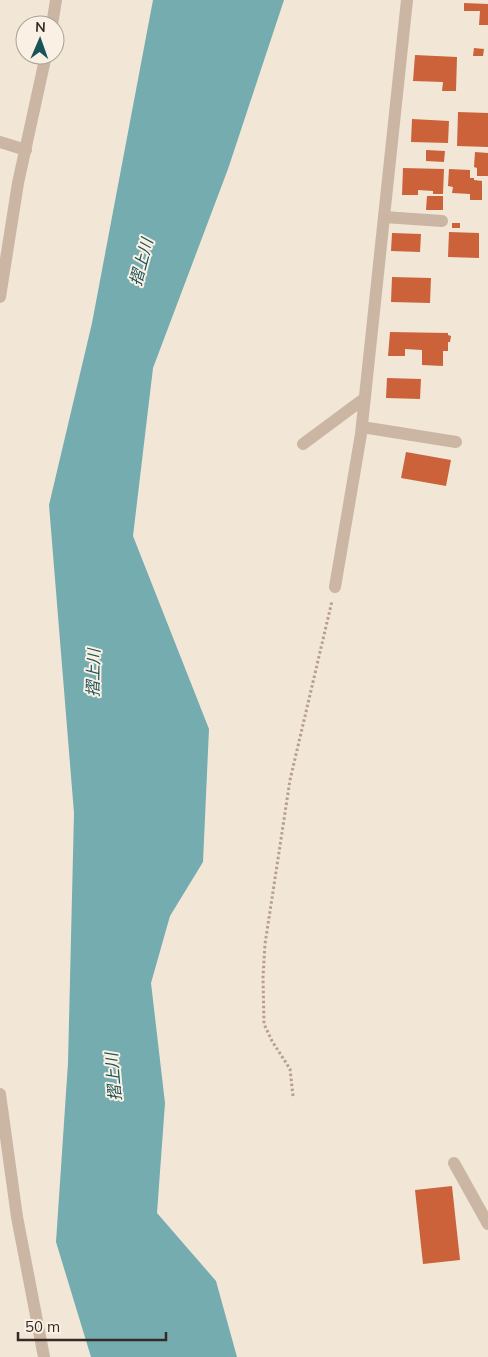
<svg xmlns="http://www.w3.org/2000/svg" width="488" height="1357" viewBox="0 0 488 1357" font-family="Mulish,'Noto Sans JP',sans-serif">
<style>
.water{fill:#74acb0}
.building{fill:#cc623a}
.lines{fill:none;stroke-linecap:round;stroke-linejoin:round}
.path{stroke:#b6a08d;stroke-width:3;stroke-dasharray:2.5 2.5;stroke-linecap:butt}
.minor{stroke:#cab6a2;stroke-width:12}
.labels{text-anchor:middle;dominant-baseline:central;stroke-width:4;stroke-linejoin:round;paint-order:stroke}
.water-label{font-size:16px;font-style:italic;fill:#195258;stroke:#faf0e3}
</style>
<rect width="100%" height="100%" fill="#f2e6d7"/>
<path class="water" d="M153,0H284L228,169L153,368L133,536L209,729L203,862L170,916L151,983L165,1103L157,1213L216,1281L237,1357H91L56,1242L68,1063L74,813L49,505L92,323Z"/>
<path class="building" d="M464,3L488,4V25H479L480,11H464Z
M474,48L484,49L483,56H473Z
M415,55L457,57L456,91H442L443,82L413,81Z
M458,112L488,113V147L457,146Z
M412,119L449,121L448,143L411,142Z
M426,150L445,151L444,162L426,161Z
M475,152L488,153V176H477V168L474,167Z
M403,168L444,169L443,194H433V191L418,190V195H402Z
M449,169L470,170V178H474V180L482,181V200H470V194L452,193L453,187L448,186Z
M427,196H443V210H426Z
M452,223H460V228H452Z
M449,232L479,233V258L448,257Z
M392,233L421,234L420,252L391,251Z
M392,277L431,278L430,303L391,302Z
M390,332L448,333V335L451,336L450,342H448V351H443V366L422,365V350L405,349V356H388Z
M387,378L421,379L420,399L386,398Z
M406,452L451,460L446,486L401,478Z
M452,1186L460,1260L423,1264L415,1190Z"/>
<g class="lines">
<path class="path" d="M293,1096L290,1069L272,1041L264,1024L263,977L265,944L290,780L332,601"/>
<path class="minor" d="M52,25L56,0
M0,142L26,150
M384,217L442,221
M0,297L18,183L46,55
M362,427L456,442
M303,444L365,398
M335,587L361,434L407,0
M0,1094L17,1217L44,1357
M454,1163L488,1224"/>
</g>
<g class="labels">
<g class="water-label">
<text transform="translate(141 262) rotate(-75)">摺上川</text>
<text transform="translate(93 673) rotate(-89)">摺上川</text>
<text transform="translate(113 1077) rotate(-95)">摺上川</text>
</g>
</g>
<g transform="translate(40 40) rotate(2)"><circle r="24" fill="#faf0e3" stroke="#aba197"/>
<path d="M0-4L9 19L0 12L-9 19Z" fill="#195258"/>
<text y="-8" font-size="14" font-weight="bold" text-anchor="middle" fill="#352a25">N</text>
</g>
<path d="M18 1332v8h148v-8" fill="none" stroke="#352a25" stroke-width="2.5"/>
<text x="25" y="1332" font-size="15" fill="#352a25" stroke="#faf0e3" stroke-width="4" paint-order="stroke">50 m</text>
</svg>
